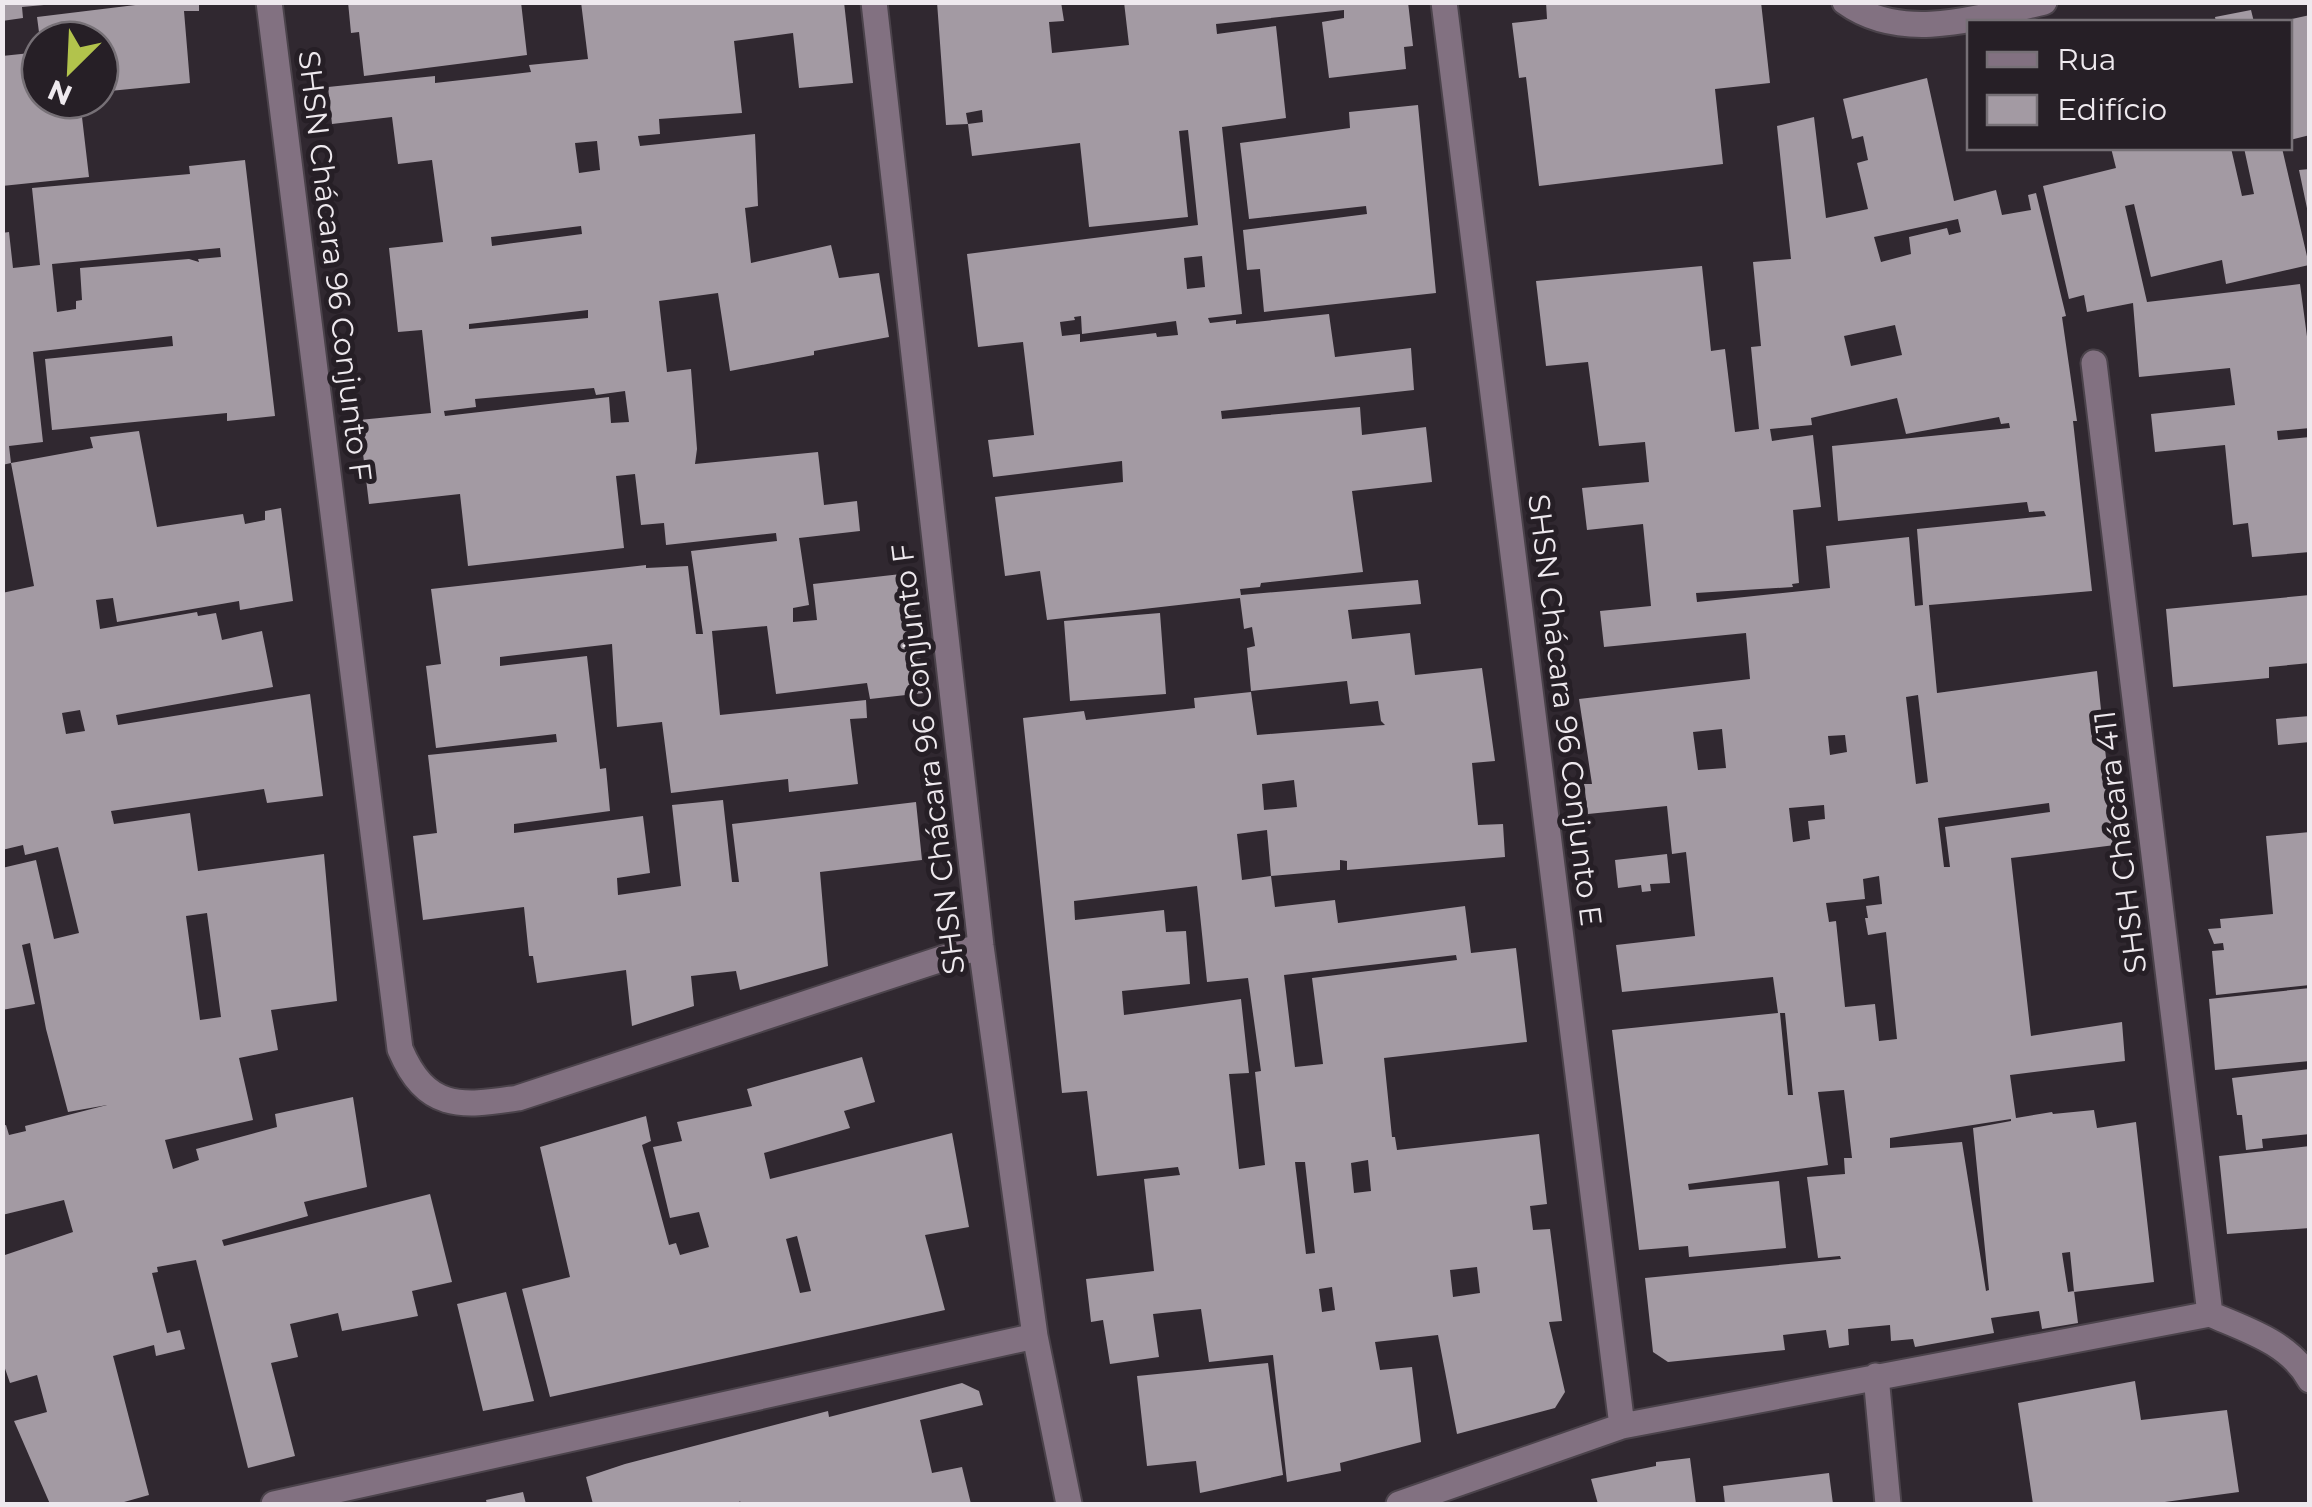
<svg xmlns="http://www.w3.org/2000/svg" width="2312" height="1507" viewBox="0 0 2312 1507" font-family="Montserrat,sans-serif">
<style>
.building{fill:#a39aa3;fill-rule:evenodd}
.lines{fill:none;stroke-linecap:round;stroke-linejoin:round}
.minor-casing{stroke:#4b434b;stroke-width:29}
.minor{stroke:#827181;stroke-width:25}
.labels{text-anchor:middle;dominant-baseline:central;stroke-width:10;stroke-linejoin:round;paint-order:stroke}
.street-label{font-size:30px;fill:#eee9ee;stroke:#261f26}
</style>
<rect width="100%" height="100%" fill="#302830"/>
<path class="building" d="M2,2H44V5L22,7L23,18L2,21Z
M160,2H199V11H184L190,83L100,92V40H40L37,17Z
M348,2H521L527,55L364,76L359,32L351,33Z
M581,2H844L853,83L799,88L793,33L734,41L742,113L659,119L660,134L638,136L640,146L755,134L758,206L745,208L751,263L831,245L839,278L879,273L889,337L814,351V355L730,371L718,293L659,301L667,372L691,369L697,449L695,464L818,452L824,505L857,501L860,531L799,538L809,605L793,608V622L817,620L813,584L901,574L906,609L915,608L924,693L870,699L867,683L776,694L767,626L712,631L720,715L866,700L867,718L850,719L858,784L789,792L788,779L671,793L662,722L617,727L612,644L500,657V666L587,656L600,769L606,768L610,811L514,824V833L643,816L650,873L617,878L618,895L681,886L672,805L723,800L732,882H739L732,824L916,802L922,860L820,872L828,966L740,990L736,971L691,976L694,1006L632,1026L626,970L537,983L533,956H529L524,907L423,920L413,836L437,833L428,755L557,742L556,734L436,748L426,666L441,664L431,589L646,565V568L688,566L696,634H703L691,551L777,541L776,533L666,545L664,523L641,525L635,474L616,476L624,548L468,566L460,494L369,504L359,420L431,413L422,330L398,332L389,248L443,242L432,160L398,164L392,117L332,124L328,87L435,76V83L531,72L529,65L588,59ZM597,141L600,170L579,173L575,143ZM581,226L582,234L492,246L491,237ZM588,310V318L469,329V324ZM594,388L596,395L625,391L629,422L611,423L609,397L445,416L444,411L476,407L475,399Z
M937,2H1061L1064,21L1049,22L1052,53L1129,45L1124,2H1408L1413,46L1404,47L1406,69L1329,78L1322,22L1344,18V10L1216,24L1217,34L1276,26L1286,118L1222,127L1242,314L1208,318L1210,323L1236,320V324L1329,314L1335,357L1411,348L1414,390L1221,411L1222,419L1360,407L1362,435L1426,427L1432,482L1352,491L1363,572L1261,583L1260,587L1240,589L1241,595L1418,580L1421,604L1348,610L1352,639L1410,633L1415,675L1482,668L1495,761L1472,763L1478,825L1503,824L1505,857L1347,870V861L1340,860V870L1271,876L1275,907L1335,900L1338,923L1465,906L1471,953L1516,948L1527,1042L1384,1058L1392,1137H1395L1397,1150L1539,1134L1547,1204L1530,1206L1533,1230L1550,1229L1562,1321L1549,1322L1565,1392L1555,1408L1457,1434L1438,1335L1375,1342L1380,1370L1412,1367L1421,1442L1340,1463L1341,1471L1287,1482L1273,1355L1209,1362L1201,1309L1153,1314L1159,1357L1110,1364L1103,1320L1091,1322L1086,1279L1154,1271L1144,1179L1180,1175L1178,1167L1097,1176L1087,1091L1062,1093L1023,718L1084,711L1086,720L1195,708L1194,698L1251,692L1257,735L1385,725L1381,721L1378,701L1350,704L1347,681L1251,691L1247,648L1255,646L1252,627L1244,629L1240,598L1047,620L1040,571L1005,576L995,497L1123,482L1122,461L993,477L988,440L1034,435L1023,342L978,347L967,254L1198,225L1188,130L1179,131L1188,217L1089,227L1080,143L972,156L968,124L983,122L982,110L966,113L968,124L946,125ZM1202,256L1205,287L1187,289L1184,258ZM1081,316L1082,334L1176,321L1178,335L1157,337L1156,333L1080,342V334L1062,336L1060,322L1075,320L1074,317ZM1294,780L1297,807L1264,810L1262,784ZM1267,830L1271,876L1242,880L1237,834ZM1197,886L1207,982L1248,978L1261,1071L1255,1072L1265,1165L1239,1169L1229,1074L1249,1073L1241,999L1124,1015L1122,991L1190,984L1186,931L1166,932L1164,910L1075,920L1074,901ZM1456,955L1457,960L1312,978L1323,1064L1295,1067L1284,975ZM1368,1160L1371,1191L1354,1193L1351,1163ZM1295,1162H1305L1315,1253L1306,1254ZM1477,1267L1480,1293L1453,1297L1450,1270ZM1332,1287L1335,1310L1322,1312L1319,1289Z
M1546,2H1761L1770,83L1715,89L1723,164L1539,186L1526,77L1519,78L1512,23L1547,19Z
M2251,10L2254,22H2216L2215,17Z
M2310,15V135L2290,140V22L2282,21Z
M40,52V100H80L89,177L2,186V56Z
M1927,78L1954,201L1996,190L2002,215L2031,210L2028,195L2036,193L2066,316L2062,317L2077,421H2073L2092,591L1929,605L1937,693L2097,671L2115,845L2011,858L2031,1036L2122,1022L2125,1061L2010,1075L2016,1118L2052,1112L2053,1114L2094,1110L2097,1128L2136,1122L2154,1282L2074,1292L2070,1252L2062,1253L2068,1292L2074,1291L2078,1323L2042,1329L2039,1311L1991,1318L1994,1333L1915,1347L1913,1339L1891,1341L1890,1325L1848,1329L1849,1345L1829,1348L1826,1330L1783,1335L1785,1350L1668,1362L1653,1352L1645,1278L1841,1259L1840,1256L1818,1258L1807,1177L1845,1174L1844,1158H1852L1844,1090L1818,1092L1828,1165L1688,1184L1689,1190L1779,1181L1786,1248L1689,1257L1688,1246L1639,1250L1612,1030L1778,1013L1773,977L1622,992L1616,945L1695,936L1686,852L1672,854L1667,806L1588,814L1584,784H1592L1579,699L1750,679L1746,633L1604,647L1600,611L1651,606L1643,524L1587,530L1582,488L1649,482L1645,442L1599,446L1588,362L1546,366L1536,281L1702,266L1711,351L1725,349L1735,432L1759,429L1751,347L1761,346L1753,262L1791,259L1777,126L1814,117L1826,218L1868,209L1857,163L1868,160L1863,136L1852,139L1843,99ZM1958,219L1961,232L1949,235L1947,228L1909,237L1911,254L1881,262L1874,237ZM1895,325L1902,355L1851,366L1844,336ZM1897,398L1906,434L1999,417L2001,424L2009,423L2010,428L1832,446L1838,521L2027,502L2029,512L2044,511L2046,516L1917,529L1923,605L1915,606L1909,537L1826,546L1830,588L1697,602L1696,593L1793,587L1792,584L1799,583L1793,510L1821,507L1813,435L1772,441L1770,429L1812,425L1811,418ZM1918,695L1928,782L1916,784L1906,697ZM1722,729L1726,768L1698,770L1693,732ZM1845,735L1847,752L1830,755L1828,736ZM2049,803L2050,812L1945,827L1950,867H1944L1938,818ZM1824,805L1825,819L1808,821L1810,839L1793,842L1789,808ZM1879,876L1882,904L1866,906L1868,918H1865L1868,935L1886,932L1897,1039L1879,1041L1875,1004L1845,1007L1836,921L1829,922L1826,903L1865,899L1863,879ZM1780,1013H1785L1793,1095H1788ZM2011,1119V1121L1973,1128L1989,1290L1986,1291L1962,1142L1890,1148V1138Z
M1418,105L1436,293L1264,312L1260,269L1247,270L1243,230L1367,214L1366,206L1249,219L1240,143L1350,128L1349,112Z
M2111,148H2231L2242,196L2254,194L2244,148H2282L2309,265L2226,284L2222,260L2151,277L2134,204L2125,206L2147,302L2300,284L2310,359V428L2277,431L2278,440L2310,437V552L2252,557L2248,523L2233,525L2225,445L2155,452L2151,414L2235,405L2230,368L2139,377L2133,303L2087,312L2084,295L2069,299L2043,186L2116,168Z
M245,160L275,416L227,421V413L52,430L45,359L173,346L172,336L33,352L43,442L9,446L11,463L93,448L90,437L139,431L157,527L243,514L245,524L265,520V511L281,508L293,601L240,610L239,601L117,622L113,598L96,600L100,629L197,612L198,616L216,613L222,640L262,631L273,687L116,715L118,725L310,694L323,796L267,803L264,789L111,811L114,824L190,813L198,871L324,854L337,1001L271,1010L278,1050L239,1058L253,1120L165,1140L173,1169L199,1160L196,1149L277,1127L275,1114L353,1097L367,1187L304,1202L308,1216L222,1240L224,1246L430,1194L452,1282L412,1291L418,1316L342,1331L338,1313L290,1324L298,1357L271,1363L295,1456L248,1468L196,1260L157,1267L158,1272L152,1273L167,1333L180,1330L185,1349L156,1356L154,1345L113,1356L149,1495L117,1504H50L14,1421L47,1412L37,1375L10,1383L2,1360V1256L73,1232L64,1200L2,1215V1126L6,1125L9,1135L26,1131L25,1126L107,1105L68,1112L46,1029L30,943L22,945L35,1004L2,1010V868L36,860L54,939L79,933L58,847L25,855L23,845L2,850V593L34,586L11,463L2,465V233L9,232L13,268L40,265L32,188L190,174L189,166ZM220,248L221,257L198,259L199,262L189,259L80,268L82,300L76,301V309L57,312L52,264ZM80,710L85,731L66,734L62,713ZM207,913L221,1017L200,1020L186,916Z
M2310,169V213H2308L2299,170Z
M2310,595V663L2269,667V678L2173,687L2166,609Z
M1160,613L1166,694L1070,701L1064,621Z
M2310,716V742L2278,745L2276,719Z
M2310,832V985L2216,995L2212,951L2224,950L2223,943L2214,944L2208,929L2221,928L2220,919L2273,914L2266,836Z
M1667,854L1670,883L1650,884L1651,891L1642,892L1641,885L1618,888L1615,860Z
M2310,988V1061L2215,1070L2209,999Z
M862,1057L875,1102L844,1111L850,1128L764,1153L770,1179L952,1133L969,1227L925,1235L945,1310L550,1397L522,1289L570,1277L540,1147L646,1116L651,1141L642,1145L669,1245L676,1243L680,1255L709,1247L699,1212L670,1218L653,1147L682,1141L677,1122L752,1106L747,1089ZM797,1236L811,1291L800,1293L786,1239Z
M2310,1069V1134L2262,1139L2263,1148L2246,1150L2242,1115H2237L2232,1078Z
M2310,1146V1228L2227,1234L2219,1156Z
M506,1292L534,1401L483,1411L457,1304Z
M1268,1363L1283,1475L1200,1493L1196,1461L1147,1466L1137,1376Z
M2135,1381L2141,1420L2227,1410L2239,1492L2150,1504H2033L2018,1403Z
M962,1383L979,1391L983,1405L920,1420L932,1473L962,1467L971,1504H741L740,1501L738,1504H593L586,1477L625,1464L828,1411L829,1417Z
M1690,1458L1696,1504H1598L1591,1479L1656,1466V1462Z
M1829,1473L1833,1504H1725L1723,1486Z
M523,1492L526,1504H487L486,1500Z"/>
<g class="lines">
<defs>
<path id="minor" d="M269,2L400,1049C426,1110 459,1107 518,1098L981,946
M874,2L981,946L1035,1336L1069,1504
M1444,2L1622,1426
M1845,2C1903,44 1981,17 2044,2
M2094,363L2210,1314
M1876,1376L1888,1504
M274,1504L1035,1336
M1399,1504L1622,1426L2210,1314C2247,1330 2290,1343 2310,1380"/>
</defs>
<use href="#minor" class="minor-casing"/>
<use href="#minor" class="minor"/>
</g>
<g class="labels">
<g class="street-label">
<text transform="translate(335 266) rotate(83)">SHSN Chácara 96 Conjunto F</text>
<text transform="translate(1565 710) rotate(83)">SHSN Chácara 96 Conjunto E</text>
<text transform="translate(928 759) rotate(-97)">SHSN Chácara 96 Conjunto F</text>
<text transform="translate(2120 842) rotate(-97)">SHSH Chácara 411</text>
</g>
</g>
<rect width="2312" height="1507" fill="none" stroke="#eee9ee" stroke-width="10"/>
<rect x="1967" y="20" width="325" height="130" fill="#261f26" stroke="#767076" stroke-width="2.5"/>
<rect x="1987" y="52" width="50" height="15" fill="#827181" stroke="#767076" stroke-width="2.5"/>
<text x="2057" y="70" font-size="30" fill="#eee9ee">Rua</text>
<rect x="1987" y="95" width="50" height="30" fill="#a39aa3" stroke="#767076" stroke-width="2.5"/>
<text x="2057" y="120" font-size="30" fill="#eee9ee">Edifício</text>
<g transform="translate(70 70) rotate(204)"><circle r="48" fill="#261f26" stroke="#767076" stroke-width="2.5"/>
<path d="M0-8L18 38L0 25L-18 38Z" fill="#b2c34c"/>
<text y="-15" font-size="28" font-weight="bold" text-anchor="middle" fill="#eee9ee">N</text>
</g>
</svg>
